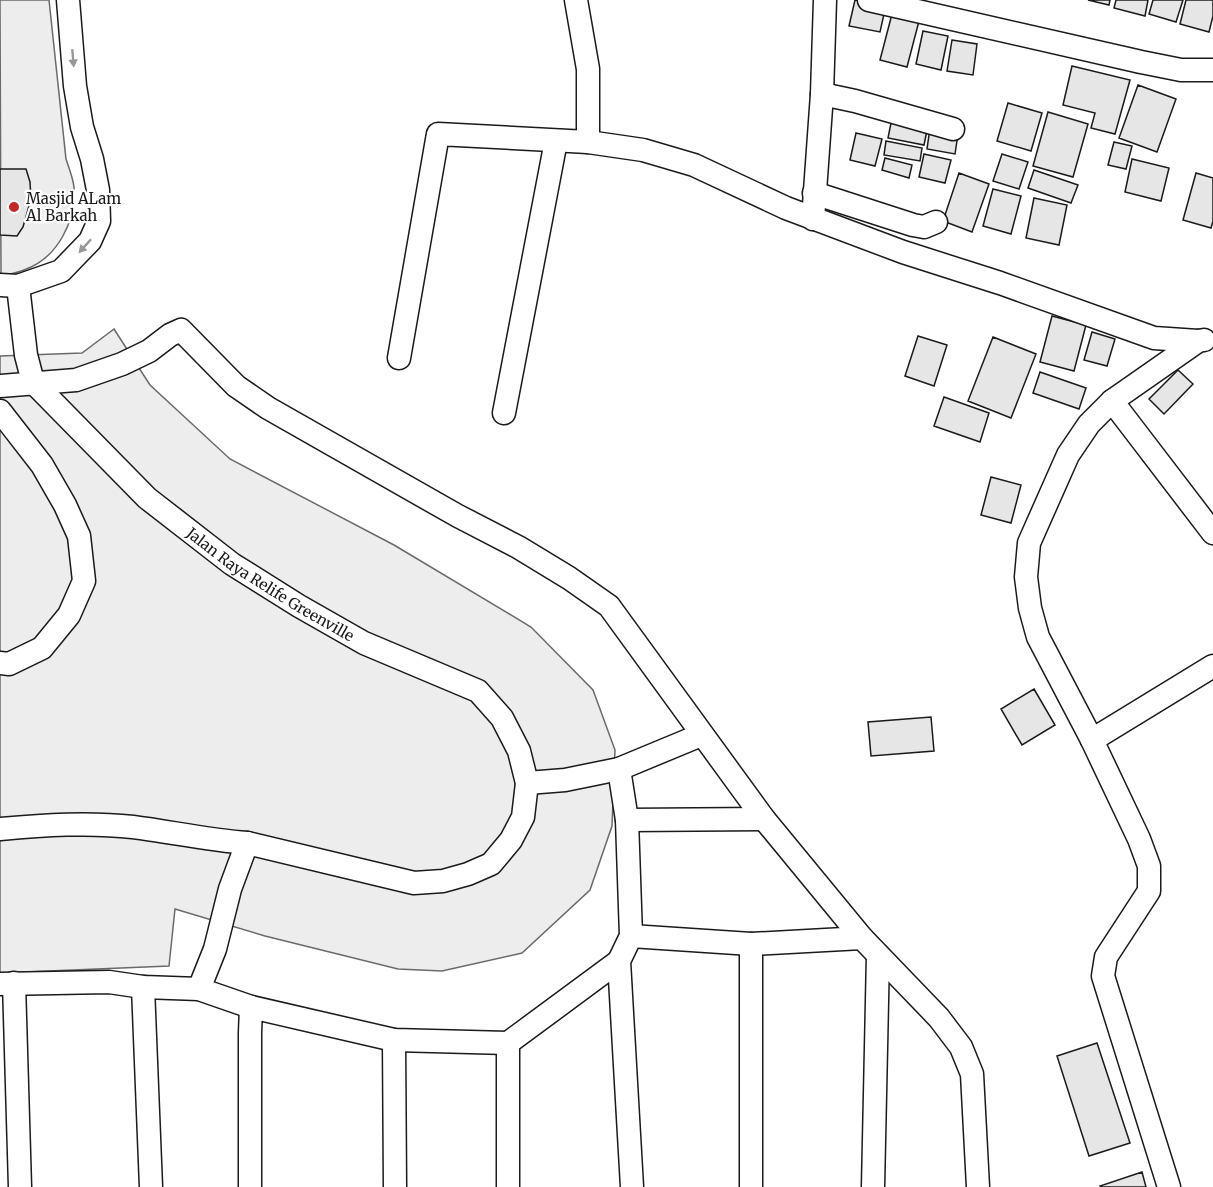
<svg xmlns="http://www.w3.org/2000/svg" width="1213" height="1187" viewBox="0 0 1213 1187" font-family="Merriweather,serif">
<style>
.green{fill:#ededed;stroke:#6a6a6a;stroke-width:1.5}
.building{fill:#e6e6e6;stroke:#1a1a1a;stroke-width:1.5}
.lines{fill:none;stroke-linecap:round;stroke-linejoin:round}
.street-casing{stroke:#1a1a1a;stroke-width:25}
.street{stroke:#fff;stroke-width:22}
.oneway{fill:#989898}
.poi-dot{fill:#c62828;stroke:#fff;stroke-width:2}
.labels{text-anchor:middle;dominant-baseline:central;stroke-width:4.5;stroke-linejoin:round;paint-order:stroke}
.poi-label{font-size:15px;fill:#1a1a1a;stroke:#fff;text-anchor:start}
.street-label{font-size:15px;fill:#1a1a1a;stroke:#fff}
</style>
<rect width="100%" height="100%" fill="#fff"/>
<path class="green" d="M0,0H49L66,159C69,168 73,178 74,187C76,221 58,258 24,270C17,273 9,274 1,276Z
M114,329L150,385L230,459L394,545L531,627L593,690L615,750L612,826L590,890L522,953L442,971L398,969L265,936L175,909L169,966L0,973V356L82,353Z"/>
<path class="building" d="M855,0L886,5L880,32L849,26Z
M1088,0H1110L1109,5Z
M1116,0H1148L1145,16L1114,8Z
M1153,0H1183L1176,22L1149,14Z
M1186,0H1213V16L1209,32L1180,24Z
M892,14L919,21L907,67L880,60Z
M923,31L948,36L941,70L916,64Z
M952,40L977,44L973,75L947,71Z
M1072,66L1130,80L1115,134L1091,128L1095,113L1063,105Z
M1138,85L1176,99L1157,152L1119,138Z
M1008,103L1042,113L1031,151L997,141Z
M1048,112L1088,124L1073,177L1033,166Z
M892,118L928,125L924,145L888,138Z
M930,128L958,134L955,154L927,149Z
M856,133L882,139L875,166L850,160Z
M886,141L922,148L920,161L884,155Z
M1114,142L1132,146L1126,169L1108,165Z
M924,154L951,160L945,183L919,177Z
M1002,154L1028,162L1019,189L993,181Z
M885,158L912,165L909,178L882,170Z
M1132,159L1169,168L1161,201L1125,192Z
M0,169H26L30,182L31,199L23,227L17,236L0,235Z
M1034,170L1078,185L1071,203L1028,188Z
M959,173L989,184L972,232L943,221Z
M1196,173L1213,178V221L1211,228L1183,220Z
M993,189L1021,196L1011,234L983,226Z
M1034,198L1067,205L1059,245L1026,238Z
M1052,316L1086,325L1074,371L1040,362Z
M1092,332L1115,339L1107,366L1084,360Z
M918,336L947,345L934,386L905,376Z
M993,337L1036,354L1011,418L968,401Z
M1178,370L1193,384L1164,414L1149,399Z
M1040,372L1086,388L1079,409L1033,393Z
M944,397L989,413L980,442L934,426Z
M991,477L1021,485L1011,523L981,515Z
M1034,689L1055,725L1022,745L1001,709Z
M931,717L934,751L871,756L868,722Z
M1097,1043L1130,1143L1089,1156L1057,1056Z
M1142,1172L1146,1187H1101L1100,1186Z"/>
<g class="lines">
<defs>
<g id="street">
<path d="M576,0L588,69V142"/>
<path d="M869,0L1141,62L1181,70H1213"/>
<path d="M822,94L855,101L953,129"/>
<path d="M814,193L913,225L924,227L936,222"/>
<path d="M813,219L822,94L825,0"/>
<path d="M0,285L18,286L61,271L90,241L99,221L98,190L92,159L82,127L75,86L68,0"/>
<path id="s1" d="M18,286L26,355L33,382L147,498L232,564L299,606L364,643L478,691L502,718L519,751L527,783L523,817L511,840L491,864L468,874L443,881L414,883L247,843L230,889L215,949L199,989L251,1007"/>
<path d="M399,358L438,134L588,142L643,150L694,165L786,208L903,252L1000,283L1154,338L1198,341"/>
<path d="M0,386L76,380L122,364L149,351L170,335L181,330L236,386L268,408L458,516L518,547L569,578L609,606L764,819L862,938L939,1018L961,1047L972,1074L978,1187"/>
<path d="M1112,401L1213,533"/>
<path d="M0,411L42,465L65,505L79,536L84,581L69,615L42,648L9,664L0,663"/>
<path d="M504,413L556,141"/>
<path d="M1092,740L1213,666"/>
<path d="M619,769L627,820L631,936L619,961L632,1187"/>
<path d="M527,783L565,780L619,769L701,735"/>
<path d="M627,820L764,819"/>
<path d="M0,829C44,825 89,822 133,827C171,832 209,840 247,843"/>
<path d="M631,936L751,944L862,938"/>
<path d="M751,944V1187"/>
<path d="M14,983L20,1187"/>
<path d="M0,984L109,982L143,987L199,989"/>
<path d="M143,987L151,1187"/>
<path d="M394,1040L395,1187"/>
<path d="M250,1187V1033L251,1007L394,1040L508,1043"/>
<path d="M508,1187V1043L619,961"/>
<path d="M873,1187L878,955"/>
<path d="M1169,1187L1103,976L1106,957L1149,891V866L1139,839L1092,740L1038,637L1030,608L1026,577L1029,543L1068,455L1089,424L1112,401L1198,341L1204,340"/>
</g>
</defs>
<use href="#street" class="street-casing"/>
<use href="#street" class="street"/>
</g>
<defs><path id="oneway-solid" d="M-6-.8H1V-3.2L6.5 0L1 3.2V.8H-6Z" transform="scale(1.5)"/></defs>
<g class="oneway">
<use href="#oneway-solid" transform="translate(73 58) rotate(85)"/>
<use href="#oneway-solid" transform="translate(85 246) rotate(132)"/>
</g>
<circle class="poi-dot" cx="14" cy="207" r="6"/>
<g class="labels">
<g class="poi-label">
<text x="26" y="198">Masjid ALam<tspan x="26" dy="17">Al Barkah</tspan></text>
</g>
<g class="street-label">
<text stroke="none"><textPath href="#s1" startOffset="411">Jalan Raya Relife Greenville</textPath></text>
</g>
</g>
</svg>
